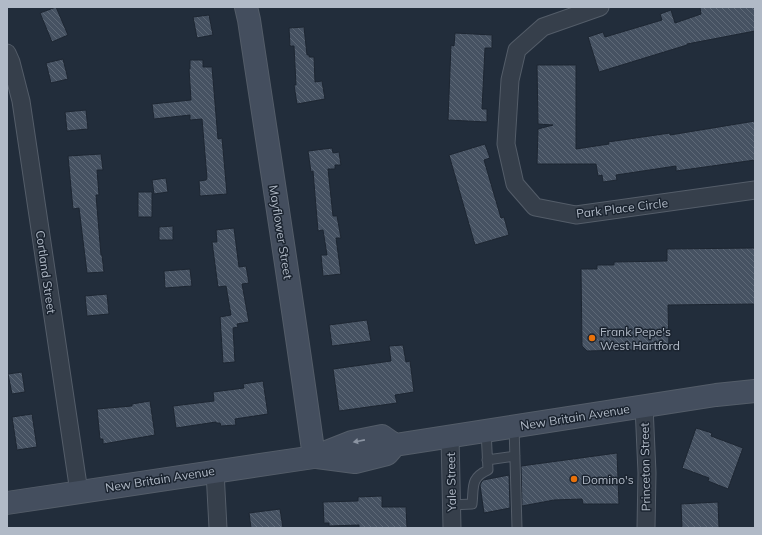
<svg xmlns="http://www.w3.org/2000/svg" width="762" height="535" viewBox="0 0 762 535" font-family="Mulish,sans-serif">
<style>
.building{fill:url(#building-back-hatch);stroke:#1d2632}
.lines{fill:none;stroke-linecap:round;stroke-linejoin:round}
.lane-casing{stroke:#545d69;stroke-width:11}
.street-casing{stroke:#545d69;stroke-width:19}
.secondary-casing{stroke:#545d69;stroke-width:24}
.lane{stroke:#363f4b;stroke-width:9}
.street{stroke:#363f4b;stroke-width:17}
.secondary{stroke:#444e5e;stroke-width:22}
.oneway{fill:#8b94a2}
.food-dot{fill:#e8710a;stroke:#1b2430;stroke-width:1.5}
.labels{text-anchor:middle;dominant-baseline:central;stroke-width:3;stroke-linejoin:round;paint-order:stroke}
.street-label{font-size:12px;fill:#b1bac7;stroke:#1b2430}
.poi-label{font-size:12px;fill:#b1bac7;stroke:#1b2430;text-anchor:start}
</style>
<defs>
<pattern id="building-back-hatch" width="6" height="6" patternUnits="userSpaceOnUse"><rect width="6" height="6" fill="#465262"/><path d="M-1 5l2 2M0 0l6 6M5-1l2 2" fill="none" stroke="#5e6977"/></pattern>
</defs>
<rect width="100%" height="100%" fill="#222d3b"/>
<path class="building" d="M56,7L68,35L52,42L40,13Z
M700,7H755V31L687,44V45L599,72L588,37L603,32L605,37L662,20L660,14L671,10L675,23L701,14Z
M209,15L213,35L197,38L193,17Z
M304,27L307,55H309V57H314L315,82L322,81L325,99L297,104L294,85H296L294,46H290L289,28Z
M455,33L492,35V48H485L482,109H487V122L448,120L451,45L454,46Z
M63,59L68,79L51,83L46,63Z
M190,60H203V67H212L218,139L222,138L227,194L200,196L199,181L206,180L207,178L202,119L190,120V115L154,119L152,104L191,100L189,69H190Z
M537,65H576V149L609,144L608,142L670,133V135L755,121V160L676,171V166L616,175L617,180L603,182L602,175L598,176L596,164H537L538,129L553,125L538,124Z
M86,110L88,129L67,131L65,112Z
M485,144L490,158L484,160L501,218L504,217L509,235L475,245L449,155Z
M332,148L333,153L339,152L341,165H335V169H328L333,216H337L341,238H336L341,274L323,276L321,255H327L323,230L318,231L313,171L311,172L308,151Z
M101,154L103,170H97L99,195H96L101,255H102L104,272L87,273L79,208L73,209L68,156Z
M166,178L168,192L154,194L152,180Z
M138,192H152V217H138Z
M173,226V240H159V227Z
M234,228L239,267L246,266L249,283L242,284L249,322L237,324L238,327L233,328L235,362L223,363L220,317L231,315L226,286L218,287L212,242H217L216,230Z
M755,248V304L668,305L669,349L587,351L582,346L581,269H597V265H614V262L667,261V249Z
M190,269L192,286L165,288L164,271Z
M107,294L109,314L87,316L85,296Z
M367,320L371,341L332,346L329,325Z
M403,345L406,362L410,361L414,392L395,395L397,403L339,411L333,369L391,361L389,346Z
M22,372L25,392L12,394L8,374Z
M263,381L268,414L235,419L236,425L221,426L220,423H216V422L176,428L173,406L214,401L213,392L244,388L243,384Z
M150,401L155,435L103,444V439H100L97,409L132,406V404Z
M32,414L37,447L17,450L12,417Z
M696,428L712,433L711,436L743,448L728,489L708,481L709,478L682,468Z
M617,453L619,504H583L582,499L554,500L522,506L521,466Z
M509,475L510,508L484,513L480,485L481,483L483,480Z
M382,496V507H406L407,528H359V525L329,526V523H324L323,502L358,501V497Z
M718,502L719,528H682L681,504Z
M280,509L283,528H251L249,513Z"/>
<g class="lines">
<defs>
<path id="lane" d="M514,426L517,528
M487,460L515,456
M451,505L472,504C474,487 470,478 488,470L486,430"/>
<path id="street" d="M600,7L543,27L517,50L510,80L506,144L515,184L535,207L576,215L755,190
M7,53L11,62L21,101L79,492
M644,406L647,473L646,528
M450,436L452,528
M215,471L218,528"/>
<path id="secondary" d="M246,7L249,20C271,166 294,311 314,457
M317,457L355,462L387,454L395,445
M7,503L314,457L352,442L382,436L395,445L716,395L755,391"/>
</defs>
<use href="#lane" class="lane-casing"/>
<use href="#street" class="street-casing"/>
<use href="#secondary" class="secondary-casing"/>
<use href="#lane" class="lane"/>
<use href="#street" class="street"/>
<use href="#secondary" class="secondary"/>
</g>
<defs><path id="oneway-solid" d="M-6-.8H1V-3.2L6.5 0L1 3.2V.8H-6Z"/></defs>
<use class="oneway" href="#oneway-solid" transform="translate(359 441) rotate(169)"/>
<g class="food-dot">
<circle cx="592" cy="338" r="4"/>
<circle cx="574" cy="479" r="4"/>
</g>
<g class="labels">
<g class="street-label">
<text transform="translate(622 208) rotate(-7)">Park Place Circle</text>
<text transform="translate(281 232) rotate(81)">Mayflower Street</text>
<text transform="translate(46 272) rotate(82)">Cortland Street</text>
<text transform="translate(575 417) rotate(-9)">New Britain Avenue</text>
<text transform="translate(645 467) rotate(-91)">Princeton Street</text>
<text transform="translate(160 479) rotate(-9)">New Britain Avenue</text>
<text transform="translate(451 482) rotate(-91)">Yale Street</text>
</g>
<g class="poi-label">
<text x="600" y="331">Frank Pepe's<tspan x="600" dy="14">West Hartford</tspan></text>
<text x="582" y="479">Domino's</text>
</g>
</g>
<rect width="762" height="535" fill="none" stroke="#b1bac7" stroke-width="16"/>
</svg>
